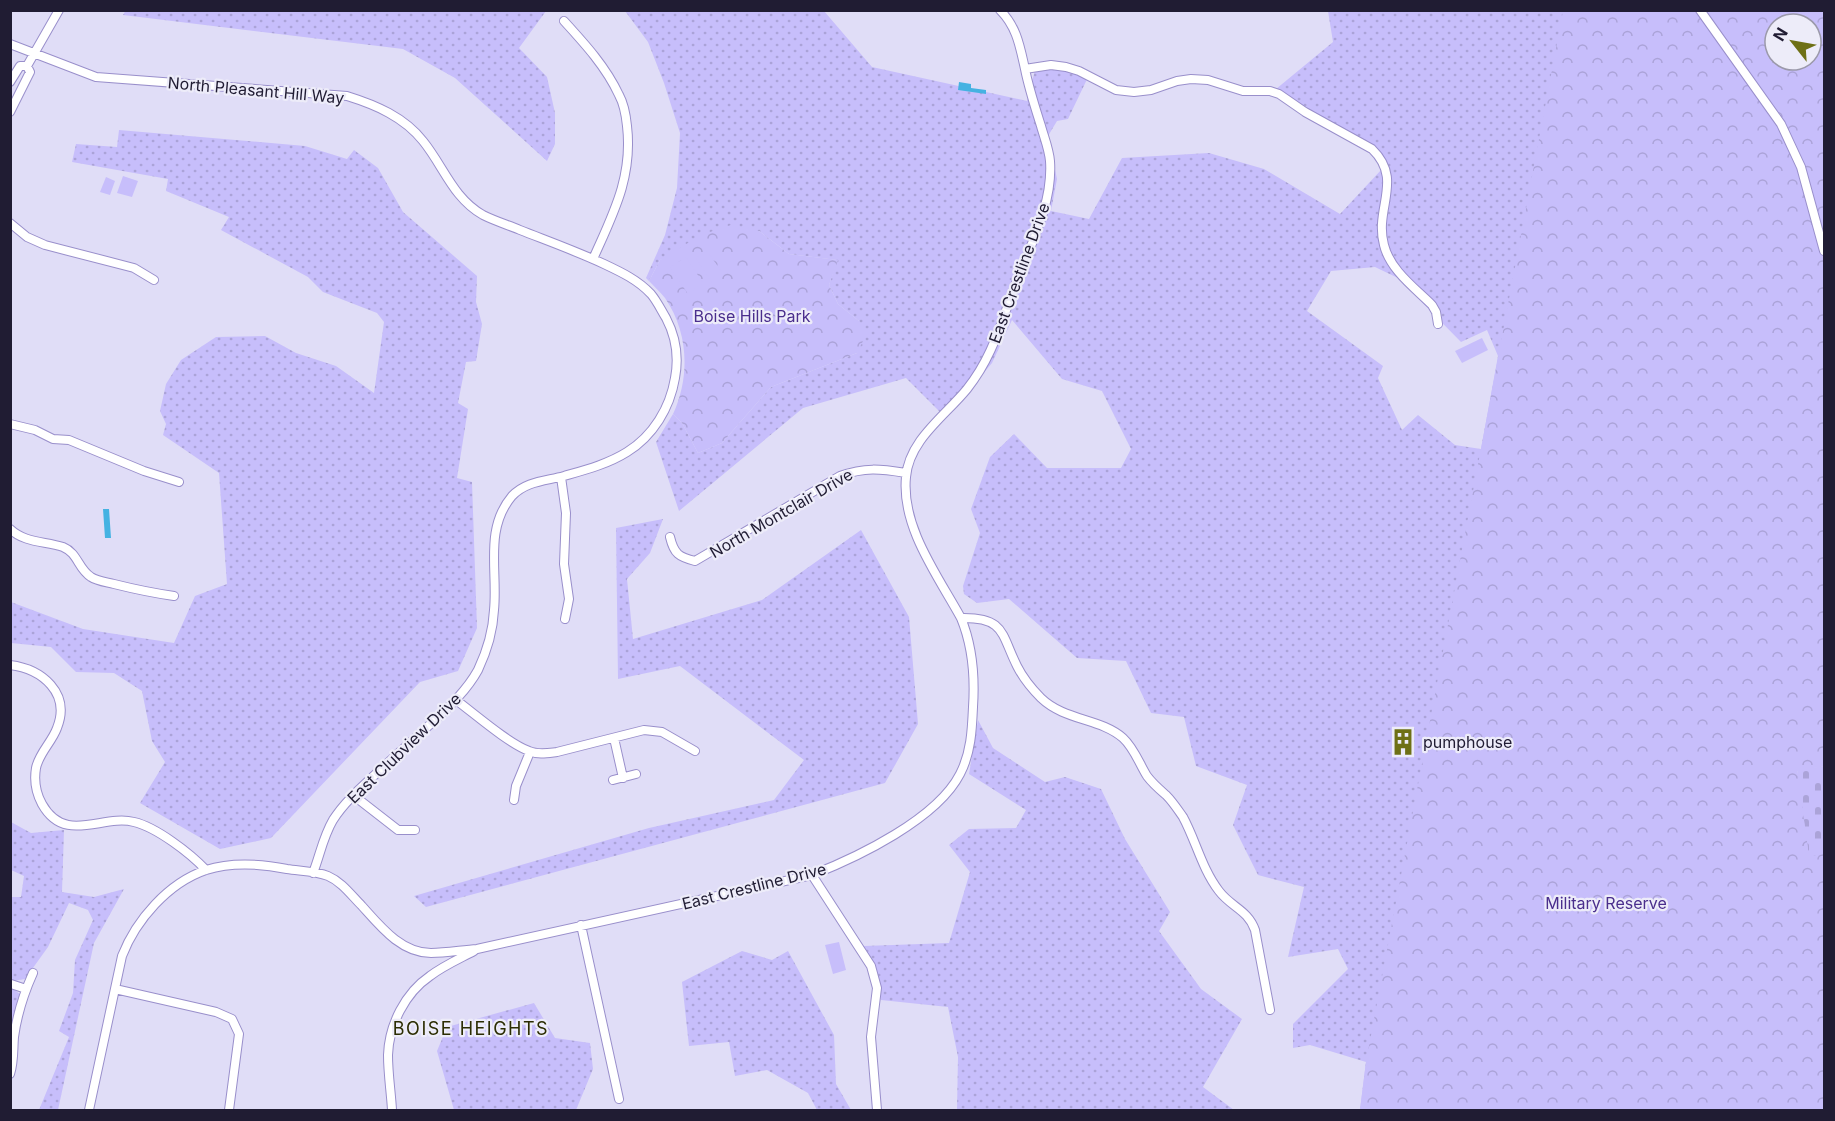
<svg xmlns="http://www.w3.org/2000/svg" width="1835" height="1121" viewBox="0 0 1835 1121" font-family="Inter,sans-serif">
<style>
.grass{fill:url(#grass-dots);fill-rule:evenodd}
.cemetery{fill:url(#cemetery-stones)}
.park{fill:url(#park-crowns);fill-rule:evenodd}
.garden{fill:#c7befb}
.water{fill:#45b2e2}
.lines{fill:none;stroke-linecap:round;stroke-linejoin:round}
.minor-casing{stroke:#998fcb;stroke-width:10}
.minor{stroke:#fff;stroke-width:8}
.labels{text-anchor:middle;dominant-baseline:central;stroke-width:4.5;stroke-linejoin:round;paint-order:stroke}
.street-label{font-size:16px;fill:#201c33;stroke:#edecf9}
.park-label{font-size:16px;fill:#4a2e8d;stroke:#edecf9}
.poi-label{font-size:16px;fill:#201c33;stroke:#edecf9;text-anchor:start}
.neighbourhood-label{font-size:18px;letter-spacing:1.5px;fill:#2c2d03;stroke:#edecf9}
</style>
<defs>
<pattern id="grass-dots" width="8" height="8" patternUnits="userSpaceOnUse" patternTransform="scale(1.5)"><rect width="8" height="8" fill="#c7befb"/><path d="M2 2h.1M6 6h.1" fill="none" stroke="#aba3d8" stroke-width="1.8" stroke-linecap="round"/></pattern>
<pattern id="cemetery-stones" width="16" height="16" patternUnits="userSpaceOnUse" patternTransform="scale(1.5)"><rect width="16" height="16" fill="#c7befb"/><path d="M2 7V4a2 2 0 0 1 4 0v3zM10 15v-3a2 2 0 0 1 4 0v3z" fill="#aba3d8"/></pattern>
<pattern id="park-crowns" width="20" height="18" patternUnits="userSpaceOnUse" patternTransform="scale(1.5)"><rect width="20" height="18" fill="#c7befb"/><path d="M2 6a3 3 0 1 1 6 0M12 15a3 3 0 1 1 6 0" fill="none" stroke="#aba3d8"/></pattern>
</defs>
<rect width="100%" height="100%" fill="#e0ddf7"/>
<path class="grass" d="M126,10L546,11L519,48L547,77L555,113V144L547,161L455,78L403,49L123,15Z
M625,11H824L872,67L1027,101L1037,62L1075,65L1090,73L1068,119L1057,121L1048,136L1057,179L1051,211L1089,219L1122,158L1209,153L1264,169L1340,214L1382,169L1370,153L1305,117L1282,98L1270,94L1333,42L1328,11H1762L1775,24V60H1811V24L1824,11V766L1797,771L1824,854V1110H1360L1366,1062L1310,1045L1293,1048V1024L1348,969L1338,949L1288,957L1304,887L1258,875L1233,825L1247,785L1196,766L1184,717L1151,713L1126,661L1077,658L1009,599L977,603L964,594L963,586L980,533L971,509L990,457L1014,434L1047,468H1121L1131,449L1102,391L1062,379L1012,320L992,363L946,418L906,378L803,408L679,511L656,442L673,414L682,423L698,453L722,443L771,387L857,353L859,321L838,304L829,285L837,260L789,254L759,231L660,260L649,281L646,278L665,235L677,188L680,133L664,83L648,42ZM1375,267L1398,278L1461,342L1487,330L1498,356L1481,449L1455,445L1418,415L1402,430L1378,378L1383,366L1307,311L1331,271Z
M119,130L305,146L347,159L354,150L378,168L403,212L477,276L476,302L482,324L476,361L466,362L458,403L468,409L457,478L472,482L477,628L458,671L420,682L271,838L220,849L140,803L165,762L152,741L142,691L114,673L76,672L51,647L11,643V602L83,629L174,643L195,596L227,584L219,473L163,435L166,424L160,411L166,384L181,360L216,337L265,336L296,353L336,366L374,393L384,322L377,313L323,292L308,277L221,230L229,217L166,191L168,179L72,162L76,144L117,147Z
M663,519L650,553L627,579L633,639L762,600L861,530L909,617L918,724L885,783L426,907L414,896L649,828L774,800L804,760L680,666L618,679L616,528Z
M978,720L993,748L1045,782L1065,777L1101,789L1125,839L1170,912L1159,931L1201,989L1242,1019L1203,1087L1234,1110H957L958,1057L948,1007L881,1000L877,973L864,946L949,943L970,872L949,845L969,829L1016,828L1026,810L969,774Z
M11,822L31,833L64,830L62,892L94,897L124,889L94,943L58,1110H39L69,1037L59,1031L73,993L75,960L93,920L88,910L69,903L48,947L25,979L12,981L11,986L10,897H21L24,876L11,870Z
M742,951L772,960L788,951L834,1035L836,1084L851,1110H817L808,1093L767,1070L735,1076L729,1042L689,1046L682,982Z
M11,987L21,995L11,1034Z
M534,1003L555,1038L590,1043L593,1069L576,1110H454L437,1051L447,1027Z"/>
<path class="cemetery" d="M1824,766V854L1809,856L1797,770Z"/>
<path class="park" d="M1563,11H1824V766L1797,771L1809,856L1824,854V1110H1360L1366,1062ZM1775,24H1811V60H1775Z
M731,225L759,231L789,254L838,260L829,285L838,304L859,321L867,333L857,353L771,387L722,443L698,453L682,423L673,414C690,377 689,333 665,298C660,292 654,286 649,281L660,260L701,235Z"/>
<path class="garden" d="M123,176L138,181L132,197L117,193Z
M106,177L115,181L110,195L100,192Z
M707,251L724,275L712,283L696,258Z
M686,257L703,283L688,294L670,267Z
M1482,338L1488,350L1462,363L1455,351Z
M839,942L846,970L833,974L825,945Z"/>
<path class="water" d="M959,82L971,84V88L986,90V94L958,90Z
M103,509H109L111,538H105Z"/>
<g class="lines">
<defs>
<path id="minor" d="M1000,10C1017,27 1020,47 1025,69L1051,65L1066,67L1079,71L1116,90L1134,92L1151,90L1177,81L1191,79L1208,80L1243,91H1270L1279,94L1305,112L1372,149C1404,180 1374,208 1384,245C1390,270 1415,288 1432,305L1436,312L1438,324
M1700,10L1781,124L1801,167L1824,251
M564,21C585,44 606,67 619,95C624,104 626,116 627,126C633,177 613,214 593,259
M10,44L96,77L347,96C376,105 404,117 423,141C444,167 453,198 483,215C495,221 508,225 520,230C548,241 576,251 604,264C621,272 638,280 651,294C657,301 661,310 666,318C676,337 679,357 675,378C670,408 653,436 627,452C608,464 585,470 564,476C546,481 526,481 512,496C484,529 498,571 494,610C493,631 487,651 478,670C467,690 450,706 434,721C415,738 397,754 379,771C363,786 345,801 333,820C323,837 320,855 313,873
M10,82L20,66H27
M10,112L30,72L27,66L59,10
M10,223L27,237L45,245L134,268L154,280
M10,424L35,430L53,439L69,440L144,471L179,482
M561,477L566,513L564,564L569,599L565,619
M10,529C25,543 44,541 63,547C78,553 78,569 91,577C97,581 106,582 114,584C134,589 153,593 174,596
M670,537C674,554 679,557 695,561L840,476C865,467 880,469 906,473
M961,618C1005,617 1001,634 1017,666C1023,678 1032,689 1041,698C1065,721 1100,718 1123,738C1134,748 1139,763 1147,776C1153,784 1159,789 1166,795C1173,802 1178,810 1183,817C1196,841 1202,869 1219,891C1231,907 1248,910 1255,930L1270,1010
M10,665C42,669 71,693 57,728C52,742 39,753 36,768C34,780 36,793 42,804C65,845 102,814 134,822C156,827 190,853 206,870
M456,700C476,715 508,743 529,751C538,755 548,753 557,752L644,730L662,732L695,751
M614,738L623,778
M613,780L636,774
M353,795L398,830H415
M514,800L516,786L530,752
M812,875L871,966L877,988L871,1037L877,1110
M581,925L619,1099
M11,984L26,989
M115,989L216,1012L232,1019L239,1034L229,1110
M10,1074C14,1062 13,1049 14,1037C17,1015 24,993 33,973
M89,1110L122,956C136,920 168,883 206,870C231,862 262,864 287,869C300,871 316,871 328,876C342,882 351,895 362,906C380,926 401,953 431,953C446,953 462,950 477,949L812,875C858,857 937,819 960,774C971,753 972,730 973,707C975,677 973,647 961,618C938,576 901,527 906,477C909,440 945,416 967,389C994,355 1001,321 1016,283C1031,244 1053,203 1050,161C1049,149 1044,137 1041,126C1035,107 1029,89 1025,69
M392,1110C391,1092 388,1074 388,1055C389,1025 405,993 430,976C443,966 459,959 474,951"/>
</defs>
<use href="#minor" class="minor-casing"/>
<use href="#minor" class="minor"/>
</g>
<defs>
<symbol id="building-bare" viewBox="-9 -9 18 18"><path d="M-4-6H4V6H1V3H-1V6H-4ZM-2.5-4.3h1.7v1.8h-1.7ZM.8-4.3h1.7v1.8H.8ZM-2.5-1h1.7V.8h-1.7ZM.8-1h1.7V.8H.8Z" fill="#6e7015" stroke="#edecf9" stroke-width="2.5" paint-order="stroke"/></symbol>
</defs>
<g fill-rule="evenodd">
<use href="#building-bare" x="1384" y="723" width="38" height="38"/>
</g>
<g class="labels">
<g class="street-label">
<text transform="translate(256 90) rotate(5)">North Pleasant Hill Way</text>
<text transform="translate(1019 273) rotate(-70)">East Crestline Drive</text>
<text transform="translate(781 513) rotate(-30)">North Montclair Drive</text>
<text transform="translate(404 748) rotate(-44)">East Clubview Drive</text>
<text transform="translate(754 886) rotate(-14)">East Crestline Drive</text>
</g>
<g class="park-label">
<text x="752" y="316">Boise Hills Park</text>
<text x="1606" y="903">Military Reserve</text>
</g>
<g class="poi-label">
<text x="1423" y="742">pumphouse</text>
</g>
<g class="neighbourhood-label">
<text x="471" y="1028">BOISE HEIGHTS</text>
</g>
</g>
<rect width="1835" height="1121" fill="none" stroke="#201c33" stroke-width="24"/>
<g transform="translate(1793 42) rotate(301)"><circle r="28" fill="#edecf9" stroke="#9b99aa" stroke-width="1.5"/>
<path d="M0-4.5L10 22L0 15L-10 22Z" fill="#6e7015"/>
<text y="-9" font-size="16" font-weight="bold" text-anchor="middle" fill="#201c33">N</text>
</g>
</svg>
